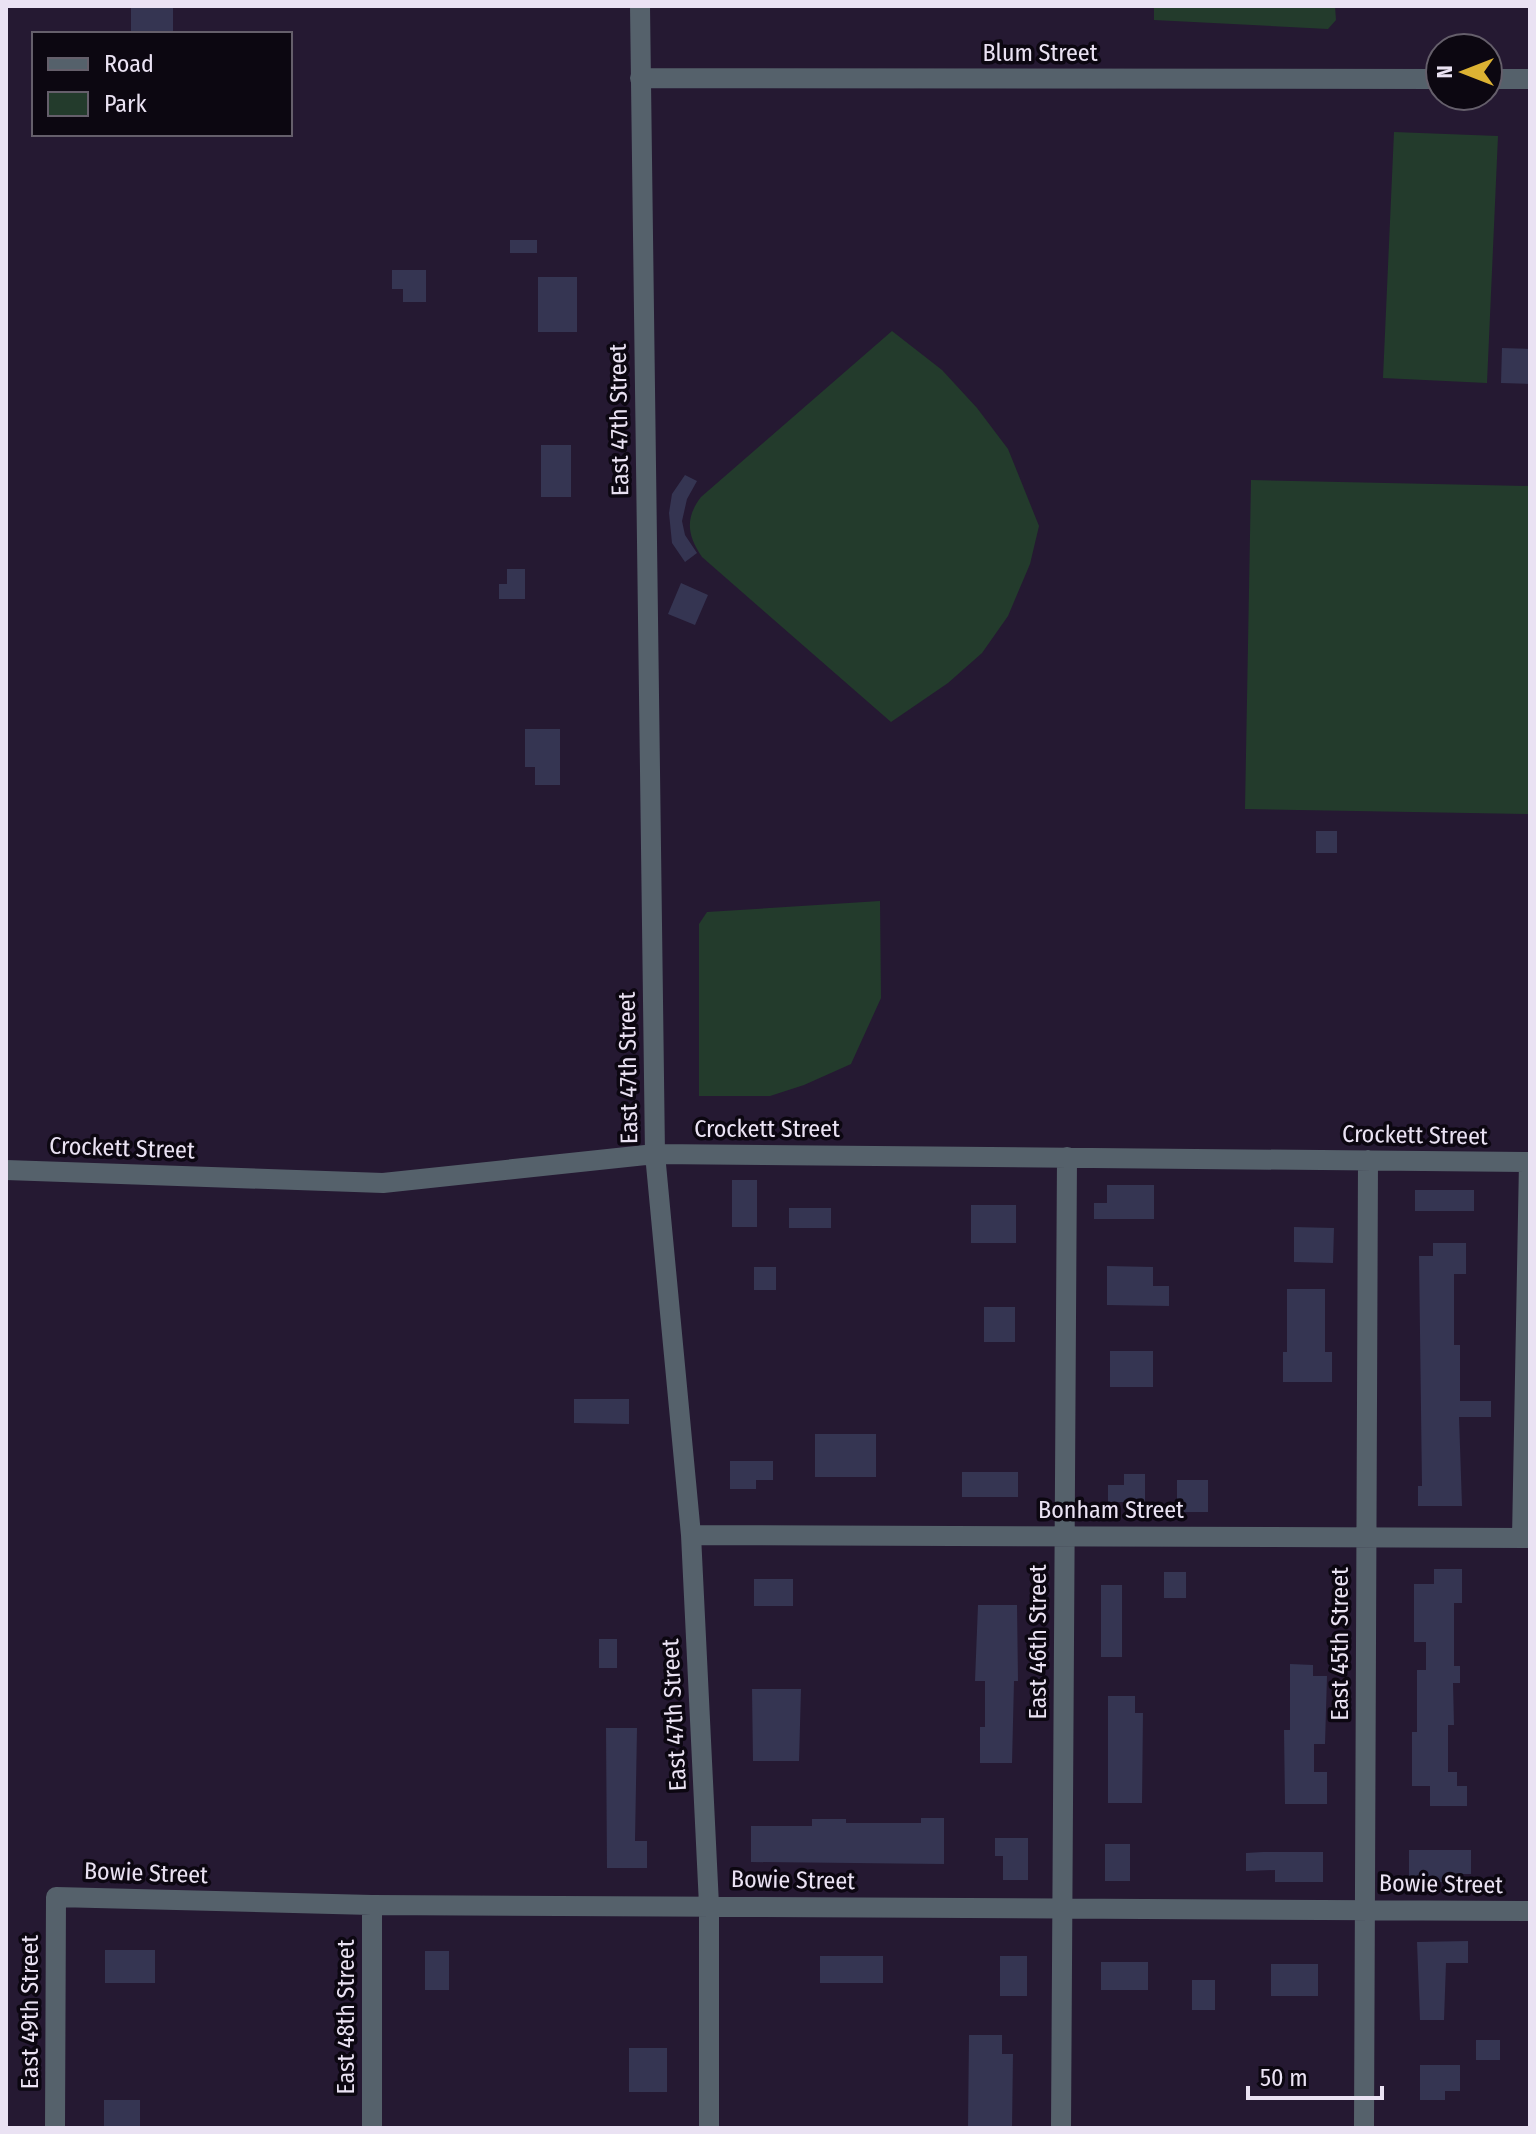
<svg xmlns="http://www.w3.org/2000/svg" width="1536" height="2134" viewBox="0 0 1536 2134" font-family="'Fira Sans Condensed',sans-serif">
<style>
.green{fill:#233b2c}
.building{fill:#353552}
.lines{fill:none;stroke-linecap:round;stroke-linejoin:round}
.minor{stroke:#55616b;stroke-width:20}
.labels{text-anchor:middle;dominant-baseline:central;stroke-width:7;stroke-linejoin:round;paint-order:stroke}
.street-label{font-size:24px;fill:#eae2f3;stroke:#0c0711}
</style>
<rect width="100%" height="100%" fill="#251932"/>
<path class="green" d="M1154,6H1335L1336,20L1328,29L1154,20Z
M1394,132L1498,136L1487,383L1383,378Z
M892,331L942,370L977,408L1008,449L1039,526L1030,564L1008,616L982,653L948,683L891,722L702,557C687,535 685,518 701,497Z
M1251,480L1530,486V814L1245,809Z
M880,901L881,998L851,1064L804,1085L770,1096H699V924L707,912Z"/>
<path class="building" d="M131,6H173V34H131Z
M510,240H537V253H510Z
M392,270H426V302H403V289H392Z
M538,277H577V332H538Z
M1502,348L1530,349V384L1501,383Z
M541,445H571V497H541Z
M685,475L697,481L687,499L682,521L685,535L697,553L685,562L672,543L669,513L672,494Z
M507,569H525V599H499V584H507Z
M681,583L708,595L695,625L668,614Z
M525,729H560V785H535V767H525Z
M1316,831H1337V853H1316Z
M732,1180H757V1227H732Z
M1107,1185H1154V1219H1094V1203H1107Z
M1415,1190H1474V1211H1415Z
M971,1205H1016V1243H971Z
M789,1208H831V1228H789Z
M1294,1227L1334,1228L1333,1263L1294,1262Z
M1433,1243H1466V1274H1454V1345H1460V1401H1491V1417H1459L1462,1506H1418V1486H1422L1419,1256H1433Z
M1107,1266L1153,1267V1286H1169V1306L1107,1305Z
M754,1267H776V1290H754Z
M1287,1289H1325V1352H1332V1382H1283V1352H1287Z
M984,1307H1015V1342H984Z
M1110,1351H1153V1387H1110Z
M574,1399H629V1424L574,1423Z
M815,1434H876V1477H815Z
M730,1461H773V1480H756V1489H730Z
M962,1472H1018V1497H962Z
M1124,1474H1145V1502H1108V1485H1124Z
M1177,1480H1208V1512H1177Z
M1434,1569H1462V1603H1454V1666H1460V1683H1453L1454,1725H1448V1772H1457V1786H1467V1806H1430V1786H1412V1732H1417V1670H1426V1642H1414V1584H1434Z
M1164,1572H1186V1598H1164Z
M754,1579H793V1606H754Z
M1101,1585H1122V1657H1101Z
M978,1605H1017L1018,1681H1014L1012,1763H980V1727H985V1681H975Z
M599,1639H617V1668H599Z
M1290,1664L1313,1665V1676H1327L1325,1744H1314V1772H1327V1804H1285L1284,1730H1290Z
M752,1689H801L799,1761H753Z
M1108,1696H1135V1713H1143L1142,1803H1108Z
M606,1728H637L635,1841H647V1868H607Z
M921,1818H944V1864L751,1862V1826H812V1819H846V1823H921Z
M995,1838H1028V1880H1003V1856H995Z
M1105,1844H1130V1881H1105Z
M1409,1850H1471V1874H1458V1882H1409Z
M1263,1852H1323V1882H1275V1870L1246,1871V1853Z
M1468,1941V1963H1446L1444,2020H1420L1417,1942Z
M105,1950H155V1983H105Z
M425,1951H449V1990H425Z
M820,1956H883V1983H820Z
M1000,1956H1027V1996H1000Z
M1101,1962H1148V1990H1101Z
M1271,1964H1318V1996H1271Z
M1192,1980H1215V2010H1192Z
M969,2035H1002V2054H1013L1012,2128H968Z
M1476,2040H1500V2060H1476Z
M629,2048H667V2092H629Z
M1420,2065H1460V2091H1445V2100H1420Z
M104,2100H140V2128H104Z"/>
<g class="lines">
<path class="minor" d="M640,6L655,1154L691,1535L709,1905V2128
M640,78L1440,79
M1488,79H1530
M6,1170L383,1183L655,1154L1530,1162
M691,1535L1530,1538
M1522,1538L1529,1162
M55,2128L56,1897L372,1905L1530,1911
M372,2128V1905
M1061,2128L1067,1157
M1364,2128L1368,1160"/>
</g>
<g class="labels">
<g class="street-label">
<text x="1040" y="53">Blum Street</text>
<text transform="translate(619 420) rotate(-91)">East 47th Street</text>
<text transform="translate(628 1068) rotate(-91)">East 47th Street</text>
<text x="767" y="1129">Crockett Street</text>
<text transform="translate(1415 1135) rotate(1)">Crockett Street</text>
<text transform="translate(122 1148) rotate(2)">Crockett Street</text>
<text x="1111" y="1510">Bonham Street</text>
<text transform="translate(1038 1642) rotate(-90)">East 46th Street</text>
<text transform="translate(1340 1644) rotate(-90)">East 45th Street</text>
<text transform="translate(674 1715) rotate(-93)">East 47th Street</text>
<text transform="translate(146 1873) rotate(2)">Bowie Street</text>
<text transform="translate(793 1880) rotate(1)">Bowie Street</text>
<text transform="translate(1441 1884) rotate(1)">Bowie Street</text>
<text transform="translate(30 2012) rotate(-90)">East 49th Street</text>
<text transform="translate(346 2017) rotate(-90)">East 48th Street</text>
</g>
</g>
<rect width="1536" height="2134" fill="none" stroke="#eae2f3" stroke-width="16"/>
<rect x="32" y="32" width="260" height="104" fill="#0c0711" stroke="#655f6b" stroke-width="2"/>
<rect x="48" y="58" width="40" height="12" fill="#55616b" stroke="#655f6b" stroke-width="2"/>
<text x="104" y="72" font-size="24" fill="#eae2f3">Road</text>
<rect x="48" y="92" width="40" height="24" fill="#233b2c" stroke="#655f6b" stroke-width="2"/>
<text x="104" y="112" font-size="24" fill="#eae2f3">Park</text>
<g transform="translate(1464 72) rotate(270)"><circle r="38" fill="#0c0711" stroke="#655f6b" stroke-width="2"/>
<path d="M0-6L14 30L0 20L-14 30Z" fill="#dcb233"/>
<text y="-12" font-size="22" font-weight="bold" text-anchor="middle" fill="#eae2f3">N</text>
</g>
<path d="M1248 2086v12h134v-12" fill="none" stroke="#eae2f3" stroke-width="4"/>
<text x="1260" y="2086" font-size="24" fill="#eae2f3" stroke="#0c0711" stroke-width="6" paint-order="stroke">50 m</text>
</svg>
